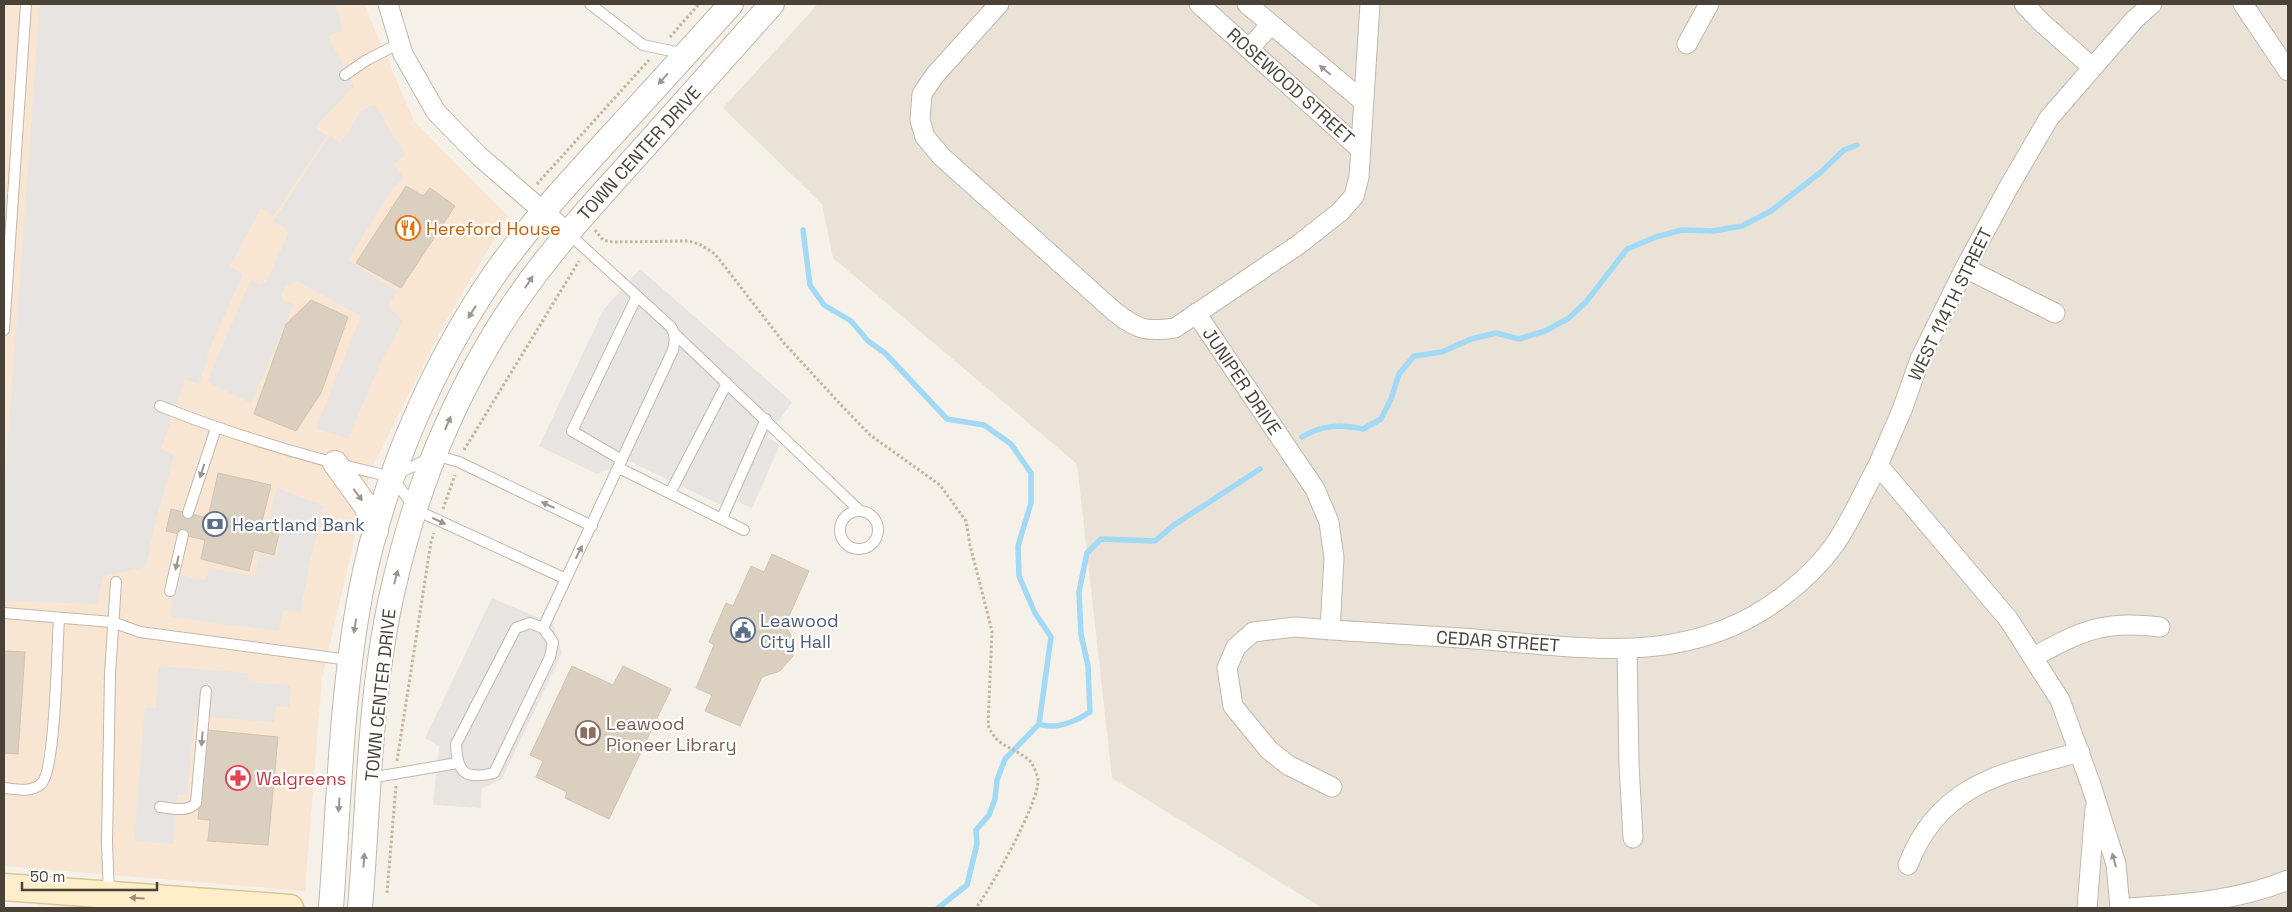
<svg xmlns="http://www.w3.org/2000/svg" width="2292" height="912" viewBox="0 0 2292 912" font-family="'Space Grotesk',sans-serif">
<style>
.residential{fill:#eae2d7}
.commercial{fill:#f8e6d3}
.parking{fill:#e7e4e1}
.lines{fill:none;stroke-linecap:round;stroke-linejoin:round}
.stream{stroke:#a2d9f5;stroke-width:5.5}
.building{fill:#dbcfc0;stroke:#d3c3b0}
.service-casing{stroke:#c2b8ab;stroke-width:12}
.minor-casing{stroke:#c2b8ab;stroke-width:21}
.tertiary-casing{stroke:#c2b8ab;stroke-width:26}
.secondary-casing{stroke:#dbc598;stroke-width:29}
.path{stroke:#c5b39b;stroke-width:3;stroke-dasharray:2.5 2.5;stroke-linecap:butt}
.service{stroke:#fff;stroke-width:10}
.minor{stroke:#fff;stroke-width:19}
.tertiary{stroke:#fff;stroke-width:24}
.secondary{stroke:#ffeec9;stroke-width:26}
.oneway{fill:#9b9691}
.oneway2{fill:#9b8f79}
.labels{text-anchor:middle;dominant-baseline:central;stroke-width:4.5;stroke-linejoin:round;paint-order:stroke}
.street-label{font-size:18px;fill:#4a4137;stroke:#fff}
.food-label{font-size:18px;fill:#c56008;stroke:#fff;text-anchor:start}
.service-label{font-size:18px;fill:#4e5e75;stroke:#fff;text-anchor:start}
.education-label{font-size:18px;fill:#785e54;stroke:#fff;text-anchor:start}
.health-label{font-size:18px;fill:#be3a42;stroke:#fff;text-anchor:start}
</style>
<rect width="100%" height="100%" fill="#f5f1e9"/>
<path class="residential" d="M818,4H2288V908H1322L1112,778L1077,464L833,258L822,204L723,108Z"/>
<path class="commercial" d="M4,4H364L414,121L508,216L443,326L370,472L322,678L305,891L4,866Z"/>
<path class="parking" d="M40,4H336L343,31L328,36L354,86L315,127L327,136L273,216L261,208L230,266L243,274L212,343L199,385L185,379L161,449L174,455L155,524L146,567L103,576L97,604L4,601V496Z
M375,105L405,155L394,164L404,178L392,189L348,260L397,291L388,306L403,321L379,366L348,439L316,428L361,316L297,281L285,287L281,295L283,299L294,304L251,403L207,382L251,279L260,284L266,282L288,234L287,229L273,222L330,135L340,143L347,135L361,110Z
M640,269L792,402L767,437L780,445L752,508L736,501L731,510L629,461L597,474L539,446L604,309Z
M277,488L324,506L309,565L300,613L283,610L279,631L170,617L176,574L206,580L209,568L255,576L260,554L276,558L281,530L267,527Z
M492,598L553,624L562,653L502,779L482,788L481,808L433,805L439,746L425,738Z
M159,666L248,673V682L291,685L289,707L276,706L274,722L194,716L187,795H177L173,844L134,841L145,707L156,708Z"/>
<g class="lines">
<path class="stream" d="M803,230L810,285L824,305L851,321L868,341L885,353L947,419L984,425L1011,444L1031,473V503L1018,546L1019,576L1035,613L1051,637L1039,724L1005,759L997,780L995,799L989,815L976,830L977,844L967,885L938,908
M1302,437C1322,425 1340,424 1363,429L1381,419L1391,399L1399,374L1414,356L1442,352L1471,339L1496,333L1519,339L1545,331L1569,318L1586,302L1627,249L1656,237L1682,230L1713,231L1742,226L1771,211L1821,172L1844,150L1857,145
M1039,724C1056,730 1076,721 1090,712L1088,666L1081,634L1079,592L1087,553L1101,539L1155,541L1174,525L1260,469"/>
</g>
<path class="building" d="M406,186L423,196L430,188L455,206L401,288L356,263Z
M311,300L348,317L321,393L296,431L254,414L286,324Z
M218,473L271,485L260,530L279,534L274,555L254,550L249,571L201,559L205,540L166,531L171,509L208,518Z
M772,554L809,571L785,625L791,635L793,656L780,671L762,677L740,726L705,711L712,695L696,688L714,645L709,642L726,603L733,606L751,566L764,572Z
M4,651L25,652L18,754L4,753Z
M572,666L613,685L623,666L671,689L609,819L565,798L567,792L536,777L543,761L530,755Z
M207,730L278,737L268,845L208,841L210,820L198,819Z"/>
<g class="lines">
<defs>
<path id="service" d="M590,4L643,45L686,54
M345,75L365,61L400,43
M4,330L26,4
M675,334L859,510
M160,406C235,436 313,459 392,477L435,455L459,462L592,526
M622,460L572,431L637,296
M619,468L744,530
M393,478L416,510L566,579
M670,493L727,383
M840 530a19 19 0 1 1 38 0a19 19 0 1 1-38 0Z
M188,513L216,428
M722,518L766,419
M170,591L183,535
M4,613L112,622L140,632L349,660
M543,628L553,642L550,657L494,773C465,780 457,773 456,744L516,628L530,623L543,628L673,350C675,341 676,335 671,327L568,233
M370,778L457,763
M4,788C15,789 31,793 41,784C56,772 57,644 59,618
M160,807C172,808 187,813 196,803L206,691
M109,895L107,843L110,674L116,582"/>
<path id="minor" d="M388,4L403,54L436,112L478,155L568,233
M999,4L935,75L922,94L920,120L925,137L942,157L1116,313C1139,330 1146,332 1175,328L1298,245L1340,212L1354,196L1359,177L1370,4
M1199,4L1360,149
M1247,4L1363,101
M2024,4L2041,22L2092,67
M2243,4L2288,71
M1687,44L1709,4
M1249,49L1271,24
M1965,268L2055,313
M1196,313L1315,489L1329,522L1334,558L1330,630
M1627,649L1629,764L1633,838
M2033,657C2082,631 2102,620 2160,627
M1332,787L1288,765L1269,750L1233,706L1227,668L1236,647L1253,632L1295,627C1363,633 1431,635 1499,641C1600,650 1695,663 1782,597C1802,582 1820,565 1835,544C1852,519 1864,491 1878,465
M1908,865C1939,783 2004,773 2080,752
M2087,908L2095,808
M2120,908L2116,864L2091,785L2060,700L2009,620L1878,465L1902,410L1920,359L1965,268L2007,190L2049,118L2134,20L2152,4
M2129,908C2184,904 2237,901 2288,880"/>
<path id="tertiary" d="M335,463L366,506L376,531
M331,908C339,803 341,695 361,591C382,481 431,367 494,275C527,228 565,187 603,145C646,98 689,51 731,4
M360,908C369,801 369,690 394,585C413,502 445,418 488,345C527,277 579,219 631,162C678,109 725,56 772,4"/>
<path id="secondary" d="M4,887L290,908"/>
</defs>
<use href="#service" class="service-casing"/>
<use href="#minor" class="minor-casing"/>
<use href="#tertiary" class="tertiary-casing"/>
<use href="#secondary" class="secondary-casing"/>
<path class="path" d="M670,37L699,4
M537,184L649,60
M595,230L603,240L613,242L689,241L701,245L715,254L784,343L843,407L870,435L940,485L966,521L970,545L992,631L988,725C997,749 1015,746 1031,762C1033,765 1038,775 1038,780C1039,803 991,888 976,908
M464,450L579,261
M443,509L455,475
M397,761L431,542L434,533
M387,893L396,785"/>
<use href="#service" class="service"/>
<use href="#minor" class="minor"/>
<use href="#tertiary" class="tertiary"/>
<use href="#secondary" class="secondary"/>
</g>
<defs><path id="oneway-solid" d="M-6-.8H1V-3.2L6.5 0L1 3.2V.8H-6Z" transform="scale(1.25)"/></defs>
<g class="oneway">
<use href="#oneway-solid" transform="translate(1325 70) rotate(-140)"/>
<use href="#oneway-solid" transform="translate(663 79) rotate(132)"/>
<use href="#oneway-solid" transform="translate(529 282) rotate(-57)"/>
<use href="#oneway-solid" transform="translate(472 312) rotate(122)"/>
<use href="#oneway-solid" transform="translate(448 423) rotate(-66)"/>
<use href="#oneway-solid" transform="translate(202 471) rotate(108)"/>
<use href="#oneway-solid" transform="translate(358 495) rotate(54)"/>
<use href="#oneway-solid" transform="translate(548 505) rotate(-155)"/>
<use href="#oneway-solid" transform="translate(439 521) rotate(25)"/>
<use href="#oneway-solid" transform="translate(579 552) rotate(-64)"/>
<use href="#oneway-solid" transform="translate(177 563) rotate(103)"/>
<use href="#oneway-solid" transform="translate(396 577) rotate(-75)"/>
<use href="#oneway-solid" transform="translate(355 626) rotate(99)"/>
<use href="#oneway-solid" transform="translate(202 739) rotate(95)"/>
<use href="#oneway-solid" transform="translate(339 805) rotate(94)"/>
<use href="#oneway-solid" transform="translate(364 860) rotate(-86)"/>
<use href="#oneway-solid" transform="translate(2114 860) rotate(-105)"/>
</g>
<use class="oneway2" href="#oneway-solid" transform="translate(137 898) rotate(-176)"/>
<defs>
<symbol id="restaurant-ring" viewBox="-11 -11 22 22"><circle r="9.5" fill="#fff" stroke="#e8710a" stroke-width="1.5"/><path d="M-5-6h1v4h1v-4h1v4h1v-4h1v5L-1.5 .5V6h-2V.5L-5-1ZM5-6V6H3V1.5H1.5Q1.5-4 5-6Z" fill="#e8710a"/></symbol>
<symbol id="bank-ring" viewBox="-11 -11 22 22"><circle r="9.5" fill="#fff" stroke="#5c6f8a" stroke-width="1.5"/><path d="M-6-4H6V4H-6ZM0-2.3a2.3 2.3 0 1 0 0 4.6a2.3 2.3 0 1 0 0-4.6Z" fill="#5c6f8a"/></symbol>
<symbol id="civic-ring" viewBox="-11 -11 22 22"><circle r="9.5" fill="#fff" stroke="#5c6f8a" stroke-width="1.5"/><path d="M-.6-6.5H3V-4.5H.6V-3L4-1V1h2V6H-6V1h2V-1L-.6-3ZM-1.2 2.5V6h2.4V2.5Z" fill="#5c6f8a"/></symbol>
<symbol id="library-ring" viewBox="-11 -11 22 22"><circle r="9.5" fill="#fff" stroke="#8d6e63" stroke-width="1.5"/><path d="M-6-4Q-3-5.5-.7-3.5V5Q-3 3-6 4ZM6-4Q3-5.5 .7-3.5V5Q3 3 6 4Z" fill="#8d6e63"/></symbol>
<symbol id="pharmacy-ring" viewBox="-11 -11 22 22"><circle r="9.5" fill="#fff" stroke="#e0444e" stroke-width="1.5"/><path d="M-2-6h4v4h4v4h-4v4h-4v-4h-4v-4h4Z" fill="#e0444e"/></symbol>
</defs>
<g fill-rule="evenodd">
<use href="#restaurant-ring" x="394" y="214" width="28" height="28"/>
<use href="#bank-ring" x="201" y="510" width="28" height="28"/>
<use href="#civic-ring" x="729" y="616" width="28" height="28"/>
<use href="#library-ring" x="574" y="719" width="28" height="28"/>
<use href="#pharmacy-ring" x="224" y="764" width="28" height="28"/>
</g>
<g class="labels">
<g class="street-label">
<text transform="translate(1291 86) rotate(42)">ROSEWOOD STREET</text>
<text transform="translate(639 153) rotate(-48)">TOWN CENTER DRIVE</text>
<text transform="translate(1950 304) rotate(-64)">WEST 114TH STREET</text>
<text transform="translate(1242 381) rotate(56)">JUNIPER DRIVE</text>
<text transform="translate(1498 641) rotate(4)">CEDAR STREET</text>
<text transform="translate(380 695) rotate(-84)">TOWN CENTER DRIVE</text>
</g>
<g class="food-label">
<text x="426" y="228">Hereford House</text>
</g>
<g class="service-label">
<text x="232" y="524">Heartland Bank</text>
<text x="760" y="620">Leawood<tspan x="760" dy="21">City Hall</tspan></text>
</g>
<g class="education-label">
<text x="606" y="723">Leawood<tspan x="606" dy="21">Pioneer Library</tspan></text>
</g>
<g class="health-label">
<text x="256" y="778">Walgreens</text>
</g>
</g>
<rect width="2292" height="912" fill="none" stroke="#4a4137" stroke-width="10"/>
<path d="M22 882v8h135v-8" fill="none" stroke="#4a4137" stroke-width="2.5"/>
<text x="30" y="882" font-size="15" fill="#4a4137" stroke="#ffffff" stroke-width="4" paint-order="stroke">50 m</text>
</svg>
